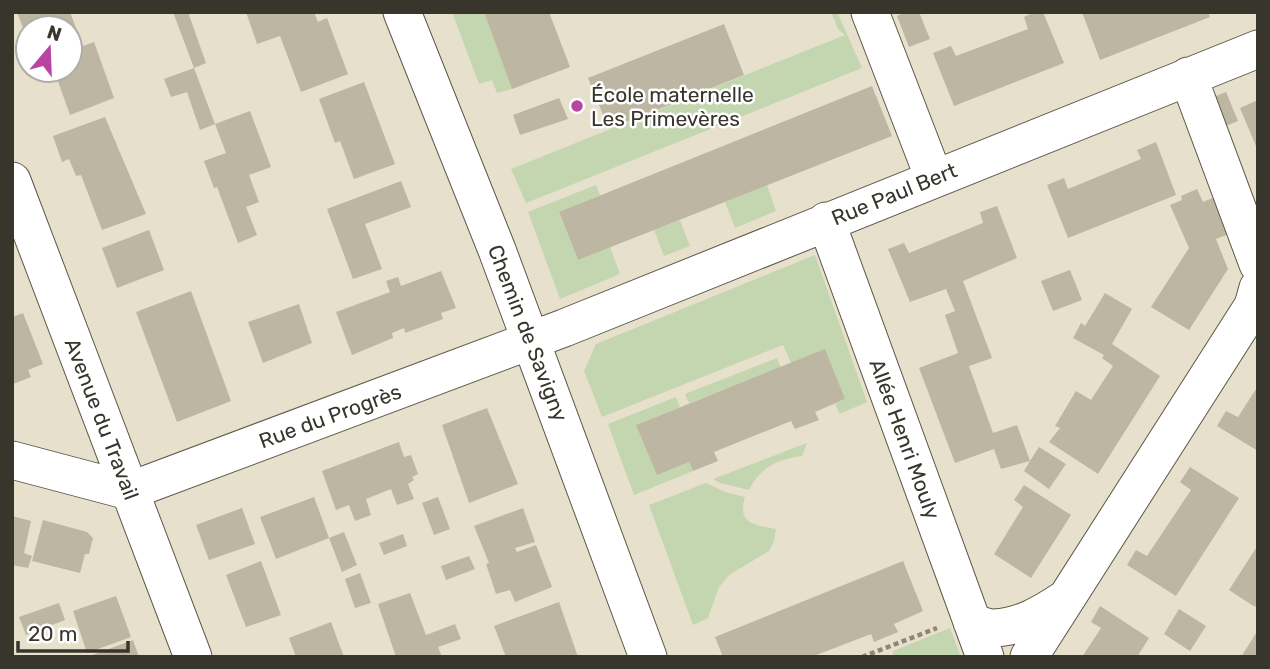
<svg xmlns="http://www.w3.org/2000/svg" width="1270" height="669" viewBox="0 0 1270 669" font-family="Rubik,sans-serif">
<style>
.green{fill:#c4d6af}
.building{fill:#bcb6a2}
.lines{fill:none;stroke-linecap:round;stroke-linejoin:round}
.street-casing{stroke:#5d5745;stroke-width:39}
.path{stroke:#8c8779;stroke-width:4.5;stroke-dasharray:5 3.5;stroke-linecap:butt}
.street{stroke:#fff;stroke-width:37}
.poi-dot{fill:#b745a1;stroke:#fff;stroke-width:2.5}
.labels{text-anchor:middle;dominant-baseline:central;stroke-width:5;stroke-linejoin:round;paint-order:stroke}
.poi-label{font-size:21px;fill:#38352d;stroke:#fff;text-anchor:start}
.street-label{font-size:21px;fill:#38352d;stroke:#fff}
</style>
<rect width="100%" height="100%" fill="#e7e0cc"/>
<path class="green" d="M452,12H484L512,89L497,93L492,80L479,84Z
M831,12H837L862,68L526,203L511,169L845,35L838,29Z
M596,185L600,195L559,213L578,260L610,247L620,274L560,299L528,212Z
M767,185L776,211L735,228L725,202Z
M680,220L690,246L664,256L654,230Z
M815,255L867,402L840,414L835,404L845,399L791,363L783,345L602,417L584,371L596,344Z
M777,358L781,368L689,403L685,394Z
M676,397L680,407L636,425L657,474L689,462L693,471L634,495L608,424Z
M807,443L802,456C778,459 760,467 749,490L720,483L713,479Z
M706,483L725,492L745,497C737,523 753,525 776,529L774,541L769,551L729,575L719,587L708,618L693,625L649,505Z
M950,628L961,657H893V651Z"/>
<path class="building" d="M17,12H70L83,46L94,42L114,98L70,115L54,70H70V28H28V41Z
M173,12H188L206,63L194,68L215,124L250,111L271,167L249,175L259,202L246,207L257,235L238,243L217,187L214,188L204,161L226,153L215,124L200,130L187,92L171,97L164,79L194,68Z
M246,12H314L318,22L327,18L348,74L301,92L280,36L257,44Z
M484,12H549L570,67L512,89Z
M906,12H919L930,39L909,47L897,16Z
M1035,12H1043L1064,63L954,106L933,53L951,46L956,56L1028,29L1024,17Z
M1082,12H1208L1210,17L1100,60Z
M724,24L744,75L609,129L588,78Z
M364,82L395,164L354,179L340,141L335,143L319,99Z
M872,86L892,136L578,260L559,212Z
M1226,92L1238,121L1223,127L1211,98Z
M559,98L568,119L520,135L513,115Z
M1256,101L1258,106V151L1240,108Z
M105,117L146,214L102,230L81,175L76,176L69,159L62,162L53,136Z
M1156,142L1176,195L1068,238L1047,185L1064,178L1068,189L1141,159L1137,150Z
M401,181L411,207L365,224L382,269L353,279L327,209Z
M1197,189L1203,202L1215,197L1229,234L1216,239L1228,269L1189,330L1151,307L1189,248L1170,205L1182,200L1181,196Z
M997,206L1017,258L963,281L992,358L969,366L993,433L1017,425L1030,461L1039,447L1066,464L1049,489L1024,471L1030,461L1001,469L994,449L955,463L919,368L958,353L945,315L955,311L946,289L910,302L888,249L904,243L909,253L983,223L980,212Z
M149,230L164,270L117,288L102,248Z
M1070,270L1082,300L1053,311L1041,281Z
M441,271L456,308L441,313L443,319L405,333L404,328L392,333L393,338L352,355L336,312L390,292L386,281L398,277L401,286Z
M191,291L231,401L177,422L136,312Z
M1105,293L1132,309L1112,344L1160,376L1098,474L1049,442L1060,428L1055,426L1076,391L1091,400L1113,366L1102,358L1104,355L1073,338L1081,323L1085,326Z
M299,304L312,343L263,363L248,322Z
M23,313L43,364L28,370L31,377L13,384L12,317Z
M825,349L845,399L815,412L819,420L795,429L791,421L714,452L718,461L693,471L689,462L657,475L636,425Z
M1258,386V451L1217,426L1226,411L1238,417Z
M487,408L518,484L469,503L442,425Z
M399,442L404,457L411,455L418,474L412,477L414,480L408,484L414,499L397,505L391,489L366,499L371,515L355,521L349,505L336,510L322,471Z
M1190,467L1239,498L1176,596L1127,565L1136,550L1147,556L1191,490L1180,482Z
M1024,485L1071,515L1031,578L994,554L1023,507L1014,500Z
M314,497L329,538L276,559L260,517Z
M438,497L450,529L434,535L422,503Z
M242,508L255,544L209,560L196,525Z
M523,508L535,542L515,548L517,552L536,545L552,587L515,602L510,590L496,594L486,564L489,563L474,526Z
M12,516L31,521L24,553L32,556L28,568L12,565Z
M43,520L87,532L93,538L89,554H85L80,573L32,561Z
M344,532L357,565L342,572L329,538Z
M403,534L407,546L384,555L379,543Z
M1258,545V602L1255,607L1229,590Z
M469,556L475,569L446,580L441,566Z
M261,561L281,615L246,627L226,575Z
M903,561L923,611L894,624L898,632L874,642L871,634L811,657H723L715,637Z
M360,573L371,603L355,608L345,579Z
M410,593L426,635L455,624L461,639L438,647L442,657H396L378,604Z
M116,596L131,637L87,653L73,611Z
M559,602L578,657H506L494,626Z
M59,603L65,620L26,635L19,617Z
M1100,606L1149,638L1137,657H1082L1101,628L1091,622Z
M1179,609L1206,626L1190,651L1164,634Z
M331,622L344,657H296L289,638Z
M1258,630V657H1241Z
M133,640L139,657H90V656Z"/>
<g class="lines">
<defs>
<path id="street" d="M402,12L497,250L648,657
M870,12L934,178
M1188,76L1258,264
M12,181L193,657
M826,221L985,657
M12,460L129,491
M129,491L564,328L1258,49
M972,622C978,624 986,628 993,628C1019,628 1044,613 1065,599
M1029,657L1244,320L1253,306L1258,288"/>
</defs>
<use href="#street" class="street-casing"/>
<path class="path" d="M862,657L937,628"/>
<use href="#street" class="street"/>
</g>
<circle class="poi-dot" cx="577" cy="106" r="7"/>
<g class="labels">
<g class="poi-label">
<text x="591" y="94">École maternelle<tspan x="591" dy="24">Les Primevères</tspan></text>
</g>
<g class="street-label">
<text transform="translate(894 194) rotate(-22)">Rue Paul Bert</text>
<text transform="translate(528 333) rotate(69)">Chemin de Savigny</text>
<text transform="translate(330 416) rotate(-20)">Rue du Progrès</text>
<text transform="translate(102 419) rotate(69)">Avenue du Travail</text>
<text transform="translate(905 439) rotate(70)">Allée Henri Mouly</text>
</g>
</g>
<rect width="1270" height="669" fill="none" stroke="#38352d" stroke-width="28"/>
<g transform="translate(49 49) rotate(19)"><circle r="33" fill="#ffffff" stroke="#afaeab" stroke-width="2"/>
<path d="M0-5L12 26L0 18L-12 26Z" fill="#b745a1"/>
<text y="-10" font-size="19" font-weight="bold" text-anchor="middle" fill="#38352d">N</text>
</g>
<path d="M18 641v10h110v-10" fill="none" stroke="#38352d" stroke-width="3.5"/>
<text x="28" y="641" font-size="21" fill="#38352d" stroke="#ffffff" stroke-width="5" paint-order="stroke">20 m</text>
</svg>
